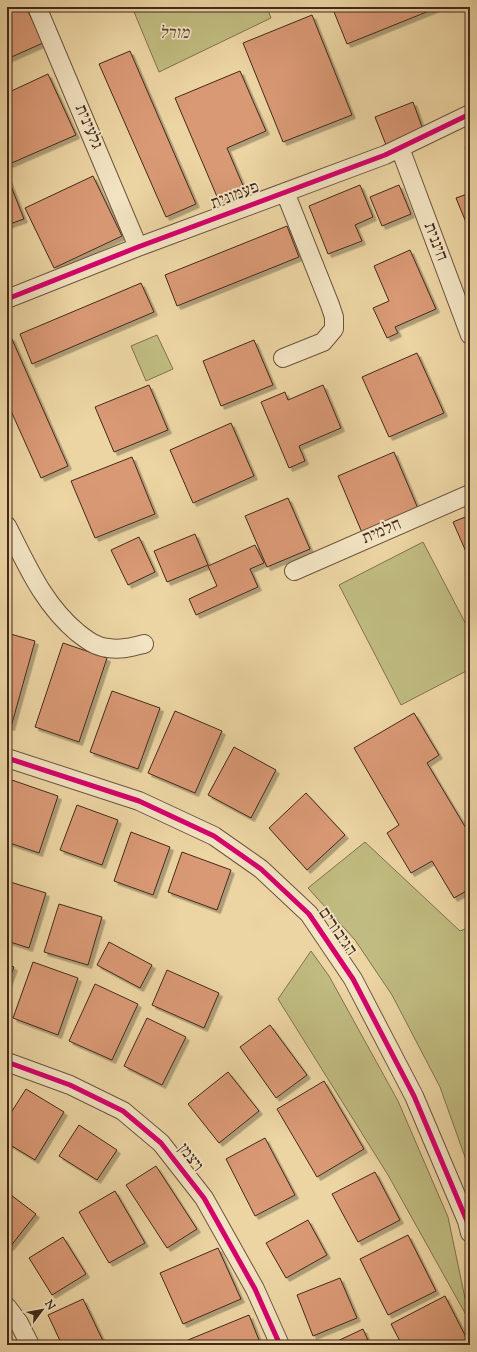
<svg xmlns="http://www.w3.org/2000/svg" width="477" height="1352" viewBox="0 0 477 1352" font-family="'Sorts Mill Goudy','Frank Ruhl Libre',serif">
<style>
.green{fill:#c0bb80;stroke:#82724e}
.building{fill:#d99974;stroke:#43291c;filter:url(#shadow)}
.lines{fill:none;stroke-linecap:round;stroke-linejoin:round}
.street-casing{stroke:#6d543e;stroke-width:20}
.street{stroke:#f3e4c3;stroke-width:18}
.cycleway-casing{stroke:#f3e4c3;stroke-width:8}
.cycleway{stroke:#d6006c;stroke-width:5}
.labels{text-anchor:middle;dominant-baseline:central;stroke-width:3.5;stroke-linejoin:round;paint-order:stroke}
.park-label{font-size:17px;font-style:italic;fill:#5c4630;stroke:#f3e4c3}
.street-label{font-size:17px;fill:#43291c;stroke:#f3e4c3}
</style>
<defs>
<filter id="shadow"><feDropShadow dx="3.5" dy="3.5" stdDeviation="0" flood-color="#0004"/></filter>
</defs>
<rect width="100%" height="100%" fill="#ecd5a3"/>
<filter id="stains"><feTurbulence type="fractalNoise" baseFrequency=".005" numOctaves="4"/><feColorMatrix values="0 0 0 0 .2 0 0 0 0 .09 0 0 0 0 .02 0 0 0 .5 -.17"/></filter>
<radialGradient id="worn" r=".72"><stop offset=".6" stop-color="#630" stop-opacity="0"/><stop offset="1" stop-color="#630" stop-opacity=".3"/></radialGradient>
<path class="green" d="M132,7H267L271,18L159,72Z
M157,335L173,369L146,381L131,346Z
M423,542L470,632V669L401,705L339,585Z
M365,842L460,931L470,927V1171L440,1087L392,995L355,940L308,888Z
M311,951L329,976L398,1101L448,1217L470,1322L388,1175L278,999Z"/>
<path class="building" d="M7,7H26L43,43L7,59Z
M332,7H439L347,44Z
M312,15L352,115L283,142L243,43Z
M130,51L196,204L166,217L99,64Z
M240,71L266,131L227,148L244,188L218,199L175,98Z
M48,74L76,135L7,165V93Z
M413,102L425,135L388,150L375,117Z
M470,146V159L465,148Z
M7,176L24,219L7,225Z
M93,176L122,236L54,268L25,208Z
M360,185L373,217L355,225L362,241L328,254L309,206Z
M399,185L411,214L382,226L370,197Z
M470,193V232L456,198Z
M287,226L299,257L177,306L165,275Z
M410,250L436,309L395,327L398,333L387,338L373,308L389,301L374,266Z
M141,283L154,312L32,364L20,334Z
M11,337L68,466L41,478L7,402V339Z
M254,340L273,385L221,406L203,361Z
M417,353L444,413L389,437L362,377Z
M149,385L168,430L114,452L95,407Z
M323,385L341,428L299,446L305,461L289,468L261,402L285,392L288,400Z
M231,423L254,476L193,503L170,450Z
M394,452L419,511L363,535L338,476Z
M132,457L155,514L95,538L71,481Z
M288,498L310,549L267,567L245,516Z
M470,515V561L453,522Z
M195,534L208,565L167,582L154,551Z
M139,537L155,572L128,585L111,550Z
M255,545L264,563L250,569L258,587L196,615L189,599L217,586L208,566Z
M7,633L35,641L11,727L7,726Z
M63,643L107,658L79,742L35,727Z
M112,691L160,708L138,769L90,752Z
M175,711L222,731L195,793L148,773Z
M414,713L439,755L427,763L470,835V889L454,898L432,861L411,873L387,833L399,825L354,748Z
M234,747L276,770L251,818L208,795Z
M9,779L58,796L39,853L7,842V785Z
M306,793L345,835L307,870L269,828Z
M77,805L118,820L102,865L60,850Z
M131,832L170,847L153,895L114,881Z
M182,852L231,870L217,910L168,892Z
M7,881L46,893L29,948L7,941Z
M59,904L102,917L88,965L44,952Z
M109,942L152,965L140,988L97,965Z
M33,962L78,978L58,1035L13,1018Z
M7,964L14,967L7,986Z
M167,970L219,993L204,1028L152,1005Z
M95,984L138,1004L112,1060L69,1041Z
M147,1018L186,1037L162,1085L124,1066Z
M270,1025L307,1075L276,1098L240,1047Z
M228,1072L259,1111L219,1143L188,1104Z
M324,1081L364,1149L317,1177L277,1109Z
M26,1089L64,1112L35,1160L7,1143V1119Z
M79,1125L117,1150L97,1180L59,1156Z
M265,1138L295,1195L255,1216L226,1159Z
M156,1166L197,1229L167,1248L126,1185Z
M375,1172L400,1220L358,1242L332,1194Z
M115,1191L145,1243L109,1263L79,1212Z
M7,1192L36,1214L10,1247L7,1245Z
M308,1220L327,1255L286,1278L266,1243Z
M408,1235L436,1291L388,1315L360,1259Z
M63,1237L86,1274L52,1295L29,1258Z
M218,1248L241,1299L183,1324L160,1273Z
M340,1278L357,1318L313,1336L297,1295Z
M445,1296L470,1345H402L391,1324Z
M83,1299L104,1343L101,1345H62L48,1315Z
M249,1315L261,1345H190L188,1340Z
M363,1329L370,1345H329Z"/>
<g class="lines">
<defs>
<path id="street" d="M37,7L138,247
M400,148L470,335
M7,299L138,247L385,155L470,114
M283,358L323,342L334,329V317L330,305L285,192
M7,526C27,565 43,604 78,633C87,640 96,647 108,648C121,650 132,647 144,644
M294,571L470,494
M7,758L139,801L214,836L261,869L309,914L353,979L414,1096L467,1221L470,1233
M7,1062L70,1085L123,1111L161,1143L204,1198L255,1289L280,1345
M7,1307L19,1323L30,1345"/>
</defs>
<use href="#street" class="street-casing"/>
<use href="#street" class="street"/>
<defs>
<path id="cycleway" d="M7,299L138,247L385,155L470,114
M7,758L139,801L214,836L261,869L309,914L353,979L414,1096L467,1221L470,1233
M7,1062L70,1085L123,1111L161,1143L204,1198L255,1289L280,1345"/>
</defs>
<use href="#cycleway" class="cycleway-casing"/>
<use href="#cycleway" class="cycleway"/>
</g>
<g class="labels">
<g class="park-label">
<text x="174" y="34">מורל</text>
</g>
<g class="street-label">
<text transform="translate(88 127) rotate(67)">גלעינית</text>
<text transform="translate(235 196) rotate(-21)">פעמונית</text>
<text transform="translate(435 242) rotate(69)">חיננית</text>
<text transform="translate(382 532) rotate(-23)">חלמית</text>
<text transform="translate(337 932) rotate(55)">הגיבורים</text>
<text transform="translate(190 1158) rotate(52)">ויצמן</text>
</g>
</g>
<rect width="477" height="1352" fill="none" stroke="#ecd5a3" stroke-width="24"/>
<rect x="8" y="8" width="461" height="1336" fill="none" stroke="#43291c" stroke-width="2"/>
<rect x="12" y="12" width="453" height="1328" fill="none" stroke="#43291c"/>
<g transform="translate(42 1310) rotate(58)" stroke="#f3e4c3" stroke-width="3" paint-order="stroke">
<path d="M0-3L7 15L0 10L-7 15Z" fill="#43291c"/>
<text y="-6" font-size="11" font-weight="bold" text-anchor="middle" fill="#43291c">N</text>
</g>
<rect width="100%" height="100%" filter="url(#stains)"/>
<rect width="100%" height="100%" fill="url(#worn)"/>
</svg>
